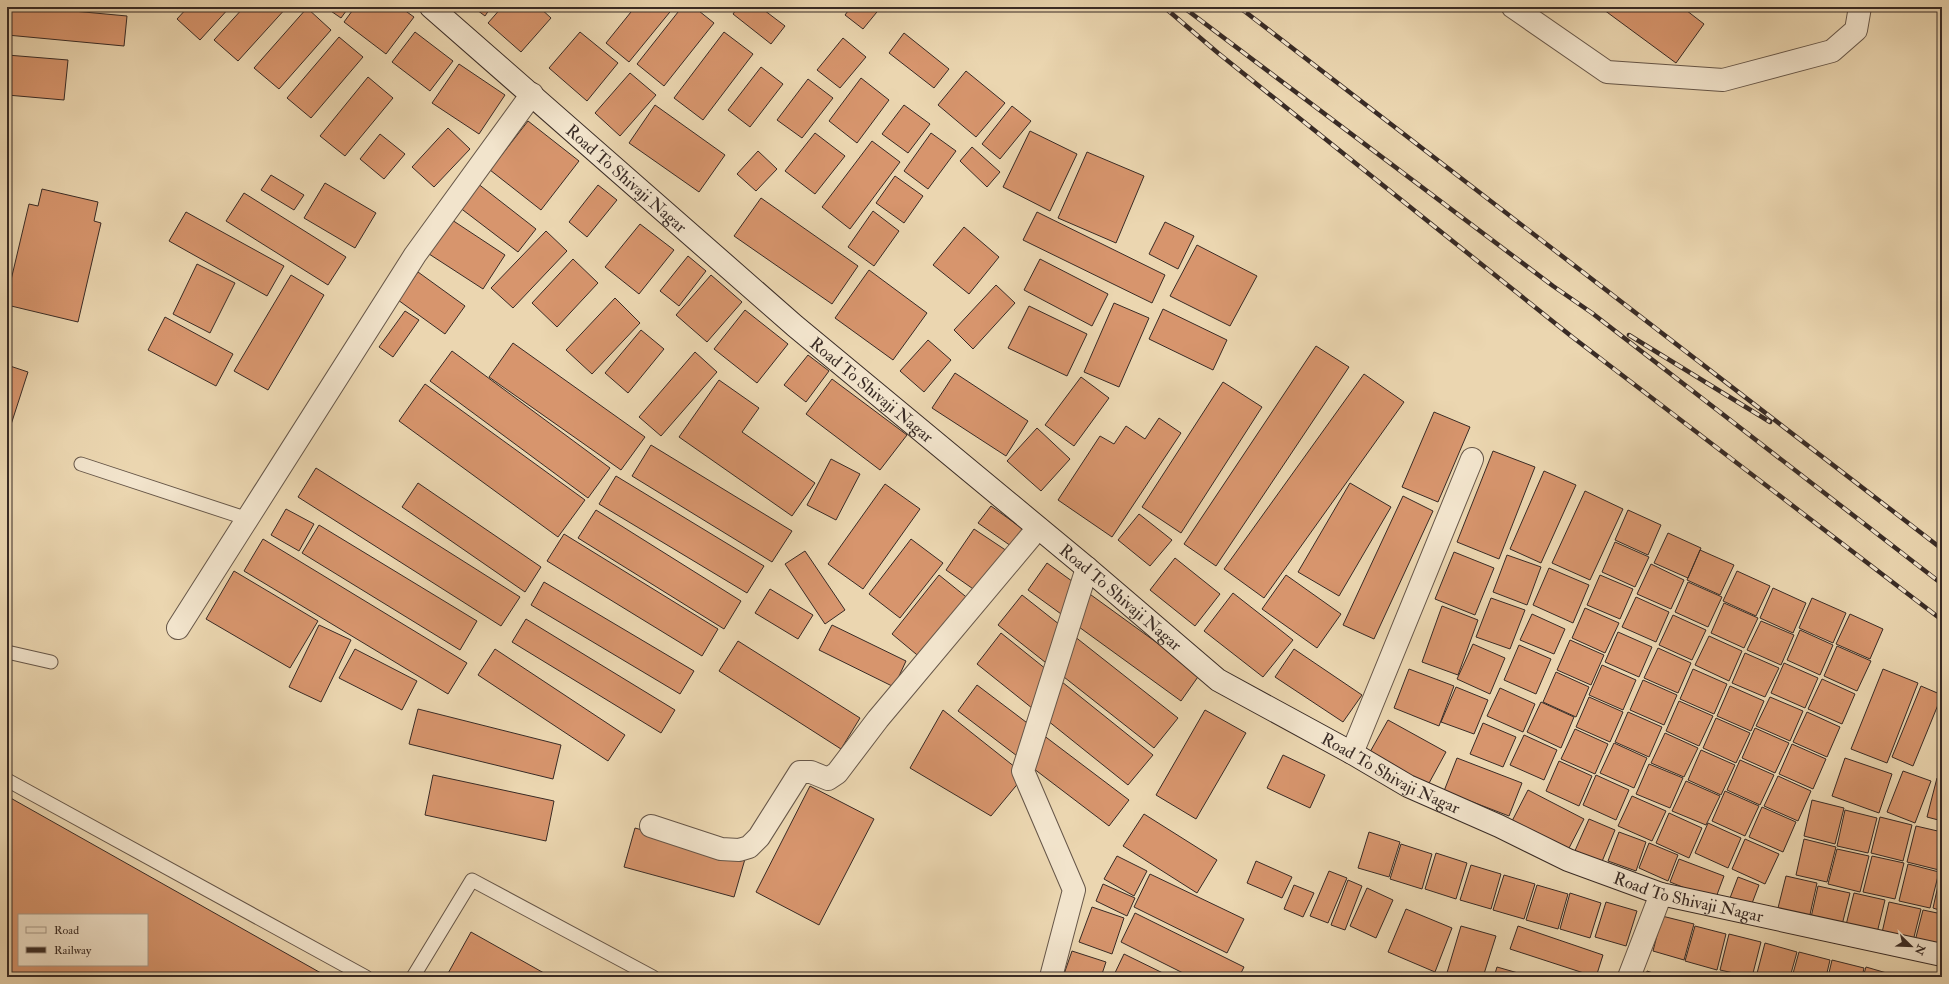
<svg xmlns="http://www.w3.org/2000/svg" width="1949" height="984" viewBox="0 0 1949 984" font-family="'IM FELL Double Pica',serif">
<style>
.building{fill:#d7956d;stroke:#392b25;fill-rule:evenodd}
.lines{fill:none;stroke-linecap:round;stroke-linejoin:round}
.lane-casing{stroke:#665648;stroke-width:15}
.street-casing{stroke:#665648;stroke-width:24}
.secondary-casing{stroke:#392b25;stroke-width:24}
.lane{stroke:#f2e4cc;stroke-width:13}
.street{stroke:#f2e4cc;stroke-width:22}
.secondary{stroke:#f2e4cc;stroke-width:22}
.rail-casing{stroke:#392b25;stroke-width:4.5}
.rail{stroke:#f2e4cc;stroke-width:3;stroke-dasharray:9;stroke-linecap:butt}
.labels{text-anchor:middle;dominant-baseline:central;stroke-width:4;stroke-linejoin:round;paint-order:stroke}
.street-label{font-size:17px;fill:#392b25;stroke:#f2e4cc}
</style>
<rect width="100%" height="100%" fill="#ebd6b0"/>
<filter id="stains"><feTurbulence type="fractalNoise" baseFrequency=".005" numOctaves="4"/><feColorMatrix values="0 0 0 0 .2 0 0 0 0 .09 0 0 0 0 .02 0 0 0 .5 -.17"/></filter>
<radialGradient id="worn" r=".72"><stop offset=".6" stop-color="#630" stop-opacity="0"/><stop offset="1" stop-color="#630" stop-opacity=".3"/></radialGradient>
<path class="building" d="M7,7H30L127,16L124,46L7,35Z
M188,7H230L200,40L177,19Z
M244,7H287L238,61L214,40Z
M325,7H349L341,18Z
M355,7H400L414,17L386,54L344,22Z
M473,7H491L485,16Z
M502,7H539L551,18L521,52L488,23Z
M635,7H674L629,62L606,43Z
M682,7H694L714,23L664,86L637,64Z
M738,7H760L785,26L771,44L733,14Z
M851,7H881L863,29L845,15Z
M1600,7H1682L1704,24L1676,63Z
M307,8L331,30L279,89L254,68Z
M415,32L453,61L430,91L392,62Z
M580,32L618,63L587,101L549,68Z
M724,32L753,54L703,120L674,98Z
M904,33L949,69L934,88L889,53Z
M339,37L363,57L311,118L287,98Z
M843,38L866,57L840,88L817,70Z
M7,55L68,60L64,100L7,95Z
M459,64L505,95L479,134L432,103Z
M761,67L783,84L750,127L728,110Z
M966,71L1005,103L976,137L938,105Z
M630,73L656,95L620,136L595,113Z
M368,77L393,98L345,156L320,136Z
M861,78L889,100L857,143L829,121Z
M808,79L833,98L802,138L777,120Z
M655,105L725,155L699,192L629,143Z
M904,105L930,124L908,153L882,134Z
M1012,106L1031,121L1000,159L982,144Z
M528,121L579,161L541,210L490,170Z
M448,128L470,149L434,187L412,167Z
M1030,131L1077,154L1050,211L1003,187Z
M815,133L845,156L815,194L785,171Z
M931,133L956,151L928,189L904,171Z
M380,134L405,154L384,179L360,159Z
M872,141L900,162L850,229L822,207Z
M972,147L1000,172L987,187L960,161Z
M758,151L777,169L756,191L737,174Z
M1087,152L1144,176L1116,243L1058,218Z
M271,175L304,195L294,210L261,190Z
M895,176L923,196L904,223L876,203Z
M325,183L376,213L355,248L304,218Z
M477,183L536,229L518,252L459,207Z
M598,185L617,200L587,237L569,222Z
M42,189L98,202L94,221L101,223L78,322L7,305V297L29,204L38,206Z
M244,193L346,257L328,285L226,221Z
M761,198L858,266L832,304L734,236Z
M873,211L899,231L874,266L848,247Z
M186,212L284,266L267,296L169,241Z
M1037,212L1165,275L1152,303L1023,240Z
M449,218L505,255L483,289L426,252Z
M1165,222L1194,236L1178,269L1149,254Z
M640,224L674,250L639,294L605,267Z
M964,227L999,257L969,294L933,265Z
M546,231L567,251L513,308L491,288Z
M1197,245L1257,276L1230,326L1170,296Z
M688,256L706,271L679,306L660,291Z
M573,259L598,283L557,327L532,303Z
M1040,259L1108,294L1092,326L1024,290Z
M197,264L235,283L210,333L173,314Z
M869,270L927,313L893,360L835,318Z
M418,272L465,306L445,334L398,300Z
M291,275L324,295L268,390L234,371Z
M711,275L742,302L707,342L676,315Z
M996,285L1015,303L973,349L954,330Z
M615,298L640,323L592,374L566,350Z
M1114,303L1149,318L1119,387L1084,372Z
M1029,306L1087,334L1067,376L1008,348Z
M1163,309L1227,340L1213,370L1149,339Z
M745,310L788,344L757,383L714,349Z
M405,311L419,320L393,357L379,347Z
M165,317L233,354L216,386L148,350Z
M641,330L664,349L628,393L605,373Z
M928,340L951,360L924,392L900,371Z
M513,343L645,437L621,470L489,377Z
M1316,346L1349,367L1216,566L1184,544Z
M452,351L610,468L588,498L430,381Z
M695,352L717,372L661,436L639,417Z
M808,355L829,371L806,402L784,385Z
M7,365L28,372L7,437Z
M955,373L1028,421L1006,456L932,408Z
M1364,374L1404,402L1264,598L1224,569Z
M1081,377L1109,398L1074,446L1045,425Z
M832,379L907,435L880,470L806,414Z
M719,380L759,408L742,432L815,483L792,516L679,437Z
M1223,382L1262,407L1181,533L1142,507Z
M425,384L585,500L558,537L399,421Z
M1434,412L1470,427L1438,502L1402,487Z
M1159,418L1181,433L1112,537L1058,500L1100,436L1114,444L1126,426L1145,439Z
M1037,428L1070,459L1041,491L1007,461Z
M651,445L792,531L772,562L632,476Z
M1493,451L1535,467L1499,559L1457,542Z
M831,459L860,474L836,520L807,505Z
M316,468L520,597L501,626L298,497Z
M1544,471L1576,485L1541,563L1510,549Z
M616,476L764,566L747,593L599,504Z
M418,483L541,567L525,592L402,507Z
M1350,483L1391,507L1339,596L1298,572Z
M885,484L920,509L863,589L828,564Z
M1585,491L1623,509L1590,580L1552,563Z
M1403,496L1433,511L1374,639L1343,625Z
M991,506L1023,529L1011,546L978,523Z
M286,509L314,524L299,551L271,535Z
M596,510L741,601L724,629L578,538Z
M1628,510L1661,525L1648,555L1615,540Z
M1139,514L1172,540L1150,566L1118,540Z
M319,525L477,621L460,650L302,553Z
M974,529L1007,551L979,593L946,570Z
M1668,533L1701,548L1688,578L1654,563Z
M564,534L718,629L702,656L547,561Z
M263,539L467,663L448,694L244,571Z
M911,539L943,563L900,618L869,594Z
M1615,542L1649,557L1635,587L1602,572Z
M1700,550L1734,565L1720,595L1687,580Z
M805,551L845,610L825,624L785,564Z
M1454,552L1494,568L1475,615L1435,599Z
M1507,555L1541,567L1527,605L1493,592Z
M1175,558L1220,594L1195,626L1150,590Z
M1047,563L1200,674L1181,701L1028,590Z
M1651,564L1684,580L1671,609L1637,594Z
M1549,568L1589,585L1573,623L1533,605Z
M234,571L318,621L290,668L206,619Z
M1737,571L1770,586L1756,616L1723,601Z
M939,575L970,600L922,659L892,634Z
M1286,575L1341,614L1317,648L1262,609Z
M1600,575L1633,589L1620,619L1587,605Z
M544,582L694,671L680,694L531,605Z
M1688,582L1722,597L1708,627L1675,612Z
M1773,588L1806,603L1793,633L1760,618Z
M770,589L813,615L798,639L755,613Z
M1233,593L1293,640L1263,677L1204,631Z
M1022,595L1178,718L1154,748L998,625Z
M1636,597L1669,612L1656,642L1622,627Z
M1491,598L1525,610L1510,649L1476,637Z
M1812,598L1846,613L1833,643L1799,628Z
M1724,603L1758,618L1744,648L1711,633Z
M1442,606L1478,620L1458,675L1422,662Z
M1585,608L1619,623L1605,653L1572,638Z
M1532,614L1565,629L1554,654L1520,640Z
M1850,614L1883,629L1870,659L1836,644Z
M1673,615L1706,630L1692,660L1659,645Z
M526,619L675,710L661,733L512,642Z
M1761,621L1794,635L1781,665L1747,650Z
M319,625L351,640L321,702L289,687Z
M832,625L906,661L894,687L819,650Z
M1800,630L1833,645L1820,675L1787,660Z
M1618,632L1652,647L1639,677L1605,662Z
M1001,633L1153,755L1128,785L977,664Z
M1709,636L1742,651L1729,681L1695,665Z
M1570,640L1604,655L1591,685L1557,670Z
M738,641L860,718L841,749L719,671Z
M1473,644L1505,658L1490,694L1457,679Z
M1519,645L1551,659L1536,694L1504,680Z
M1837,646L1871,661L1857,691L1824,676Z
M1658,648L1691,663L1678,693L1644,678Z
M355,649L417,681L402,710L339,678Z
M495,649L625,735L608,761L478,675Z
M1294,649L1362,695L1343,722L1275,677Z
M1745,653L1779,668L1765,697L1732,683Z
M1784,663L1818,678L1805,708L1771,693Z
M1602,665L1636,680L1623,710L1589,695Z
M1409,669L1454,686L1439,726L1394,708Z
M1693,669L1727,684L1714,714L1680,699Z
M1883,669L1918,683L1887,763L1851,749Z
M1556,672L1589,687L1576,717L1543,702Z
M1822,679L1855,694L1842,724L1808,709Z
M1643,680L1677,695L1664,725L1630,710Z
M977,685L1129,800L1109,826L958,711Z
M1730,686L1764,701L1751,731L1717,716Z
M1921,686L1942,695L1913,766L1892,757Z
M1456,687L1488,700L1474,734L1441,722Z
M1500,688L1535,704L1523,732L1487,716Z
M1589,697L1623,712L1610,742L1576,727Z
M1770,697L1803,711L1790,741L1756,726Z
M1679,701L1713,716L1699,746L1666,731Z
M1541,702L1574,717L1561,748L1527,732Z
M418,709L561,745L553,779L409,744Z
M943,710L1025,775L991,816L910,768Z
M1205,710L1246,733L1196,819L1156,795Z
M1628,712L1662,727L1649,757L1615,742Z
M1807,712L1840,727L1827,757L1793,742Z
M1716,718L1750,733L1736,763L1703,748Z
M1388,720L1446,752L1428,785L1370,752Z
M1483,723L1516,737L1503,767L1470,754Z
M1755,728L1789,743L1775,773L1742,758Z
M1575,729L1608,744L1595,774L1561,759Z
M1665,733L1698,748L1684,777L1651,763Z
M1524,735L1557,750L1544,780L1510,765Z
M1614,743L1647,758L1634,788L1600,773Z
M1792,744L1826,759L1813,789L1779,774Z
M1701,750L1735,765L1721,795L1688,780Z
M1283,755L1325,775L1310,808L1267,788Z
M1457,758L1522,783L1509,816L1444,791Z
M1845,758L1892,774L1879,813L1832,796Z
M1740,760L1774,775L1760,805L1727,790Z
M1559,761L1592,776L1579,806L1546,791Z
M1649,764L1683,778L1670,808L1636,794Z
M1903,771L1931,781L1915,823L1887,812Z
M433,775L554,801L546,841L425,815Z
M1596,775L1629,790L1616,820L1583,805Z
M1778,776L1811,791L1798,821L1764,806Z
M1937,778L1942,779V821L1927,817Z
M1686,781L1720,796L1706,825L1672,811Z
M810,786L874,819L819,925L756,892Z
M1528,790L1584,819L1567,852L1511,823Z
M1725,791L1759,806L1745,836L1712,821Z
M7,796L328,977H7ZM19,915H147V965H19Z
M1632,796L1666,811L1652,841L1618,826Z
M1812,800L1844,808L1835,844L1804,836Z
M1762,807L1796,822L1783,852L1749,837Z
M1845,810L1877,818L1868,853L1837,846Z
M1669,813L1702,828L1689,858L1656,843Z
M1144,814L1217,860L1197,893L1123,846Z
M1880,817L1912,825L1903,861L1871,853Z
M1589,819L1615,830L1601,864L1574,853Z
M1708,823L1741,838L1728,868L1695,853Z
M1916,826L1942,832V855L1939,870L1907,862Z
M635,828L745,859L734,897L624,867Z
M1369,832L1400,842L1389,877L1358,868Z
M1619,832L1646,842L1636,871L1608,861Z
M1745,839L1779,854L1765,884L1732,869Z
M1804,839L1836,847L1827,882L1796,875Z
M1649,843L1678,855L1668,881L1639,868Z
M1401,844L1432,854L1422,889L1390,879Z
M1837,849L1869,856L1860,892L1828,884Z
M1436,853L1467,863L1456,899L1425,889Z
M1117,856L1147,871L1134,896L1104,879Z
M1872,856L1904,863L1895,899L1863,892Z
M1679,859L1724,876L1715,900L1670,882Z
M1256,861L1292,877L1282,898L1247,883Z
M1908,864L1939,872L1930,908L1899,901Z
M1471,865L1501,874L1491,909L1460,900Z
M1329,871L1347,878L1328,923L1310,916Z
M1941,872H1942V911L1933,908Z
M1150,874L1244,919L1227,953L1134,907Z
M1504,875L1535,884L1524,919L1493,910Z
M1786,876L1817,883L1809,919L1777,912Z
M1738,877L1759,885L1751,906L1730,898Z
M1348,880L1362,886L1345,930L1331,925Z
M1103,884L1135,898L1127,916L1096,901Z
M1294,885L1314,893L1303,917L1284,909Z
M1537,885L1568,894L1558,929L1526,920Z
M1818,886L1850,893L1841,929L1810,922Z
M1367,888L1393,900L1376,938L1350,926Z
M1570,893L1601,903L1590,938L1560,929Z
M1854,893L1885,900L1876,937L1845,929Z
M1606,902L1637,911L1626,946L1595,937Z
M1889,902L1921,909L1912,945L1881,937Z
M1092,907L1124,918L1112,954L1079,942Z
M1406,909L1452,928L1435,972L1388,952Z
M1923,910L1942,914V952L1914,945Z
M1135,913L1244,967L1239,977H1191L1121,942Z
M1662,916L1694,924L1684,960L1653,951Z
M1461,926L1496,936L1483,977L1446,976Z
M1518,926L1603,955L1596,977L1510,949Z
M1695,926L1726,934L1717,970L1685,961Z
M471,932L551,977H446Z
M1729,934L1761,942L1752,977L1720,970Z
M1765,943L1797,952L1790,977H1756Z
M1072,951L1106,962L1101,977H1063Z
M1799,952L1830,960L1826,977H1792Z
M1124,954L1171,977H1113Z
M1832,960L1864,968L1862,977H1828Z
M1497,967L1532,977H1494Z
M1866,967L1897,976V977H1863Z
M1647,971L1665,977H1646Z"/>
<g class="lines">
<defs>
<path id="lane" d="M81,464L248,519
M7,652L51,662
M7,780L366,977
M413,977L472,880L653,977"/>
<path id="street" d="M1513,7L1607,72L1723,80L1832,51L1856,30L1860,7
M178,628L415,255L532,94
M1352,753L1472,459
M651,826L721,849L739,850L749,847L759,837L800,772H811L828,779L837,773L878,719L1038,528
M1051,977L1074,890L1023,771L1087,568
M1629,977L1661,894"/>
<g id="secondary">
<path id="s1" d="M431,7L795,326L1087,568L1218,680L1352,753L1408,786L1499,826L1568,860L1661,894L1942,955"/>
</g>
</defs>
<use href="#lane" class="lane-casing"/>
<use href="#street" class="street-casing"/>
<use href="#secondary" class="secondary-casing"/>
<use href="#lane" class="lane"/>
<use href="#street" class="street"/>
<use href="#secondary" class="secondary"/>
<defs>
<path id="rail" d="M1164,7L1218,53L1571,336L1942,620
M1183,7L1553,286L1592,313L1942,584
M1239,7L1942,549
M1629,335L1770,422"/>
</defs>
<use href="#rail" class="rail-casing"/>
<use href="#rail" class="rail"/>
</g>
<g class="labels">
<g class="street-label">
<text stroke="none"><textPath href="#s1" startOffset="260">Road To Shivaji Nagar</textPath></text>
<text stroke="none"><textPath href="#s1" startOffset="584">Road To Shivaji Nagar</textPath></text>
<text stroke="none"><textPath href="#s1" startOffset="908">Road To Shivaji Nagar</textPath></text>
<text stroke="none"><textPath href="#s1" startOffset="1232">Road To Shivaji Nagar</textPath></text>
<text stroke="none"><textPath href="#s1" startOffset="1556">Road To Shivaji Nagar</textPath></text>
</g>
</g>
<rect width="1949" height="984" fill="none" stroke="#ebd6b0" stroke-width="24"/>
<rect x="8" y="8" width="1933" height="968" fill="none" stroke="#392b25" stroke-width="2"/>
<rect x="12" y="12" width="1925" height="960" fill="none" stroke="#392b25"/>
<rect x="18" y="914" width="130" height="52" fill="#f2e4cc" stroke="#a89a89"/>
<rect x="26" y="927" width="20" height="6" fill="#f2e4cc" stroke="#a89a89"/>
<text x="54" y="934" font-size="12" fill="#392b25">Road</text>
<rect x="26" y="947" width="20" height="6" fill="#392b25" stroke="#a89a89"/>
<text x="54" y="954" font-size="12" fill="#392b25">Railway</text>
<g transform="translate(1911 946) rotate(113)" stroke="#f2e4cc" stroke-width="3" paint-order="stroke">
<path d="M0-3L7 15L0 10L-7 15Z" fill="#392b25"/>
<text y="-6" font-size="11" font-weight="bold" text-anchor="middle" fill="#392b25">N</text>
</g>
<rect width="100%" height="100%" filter="url(#stains)"/>
<rect width="100%" height="100%" fill="url(#worn)"/>
</svg>
